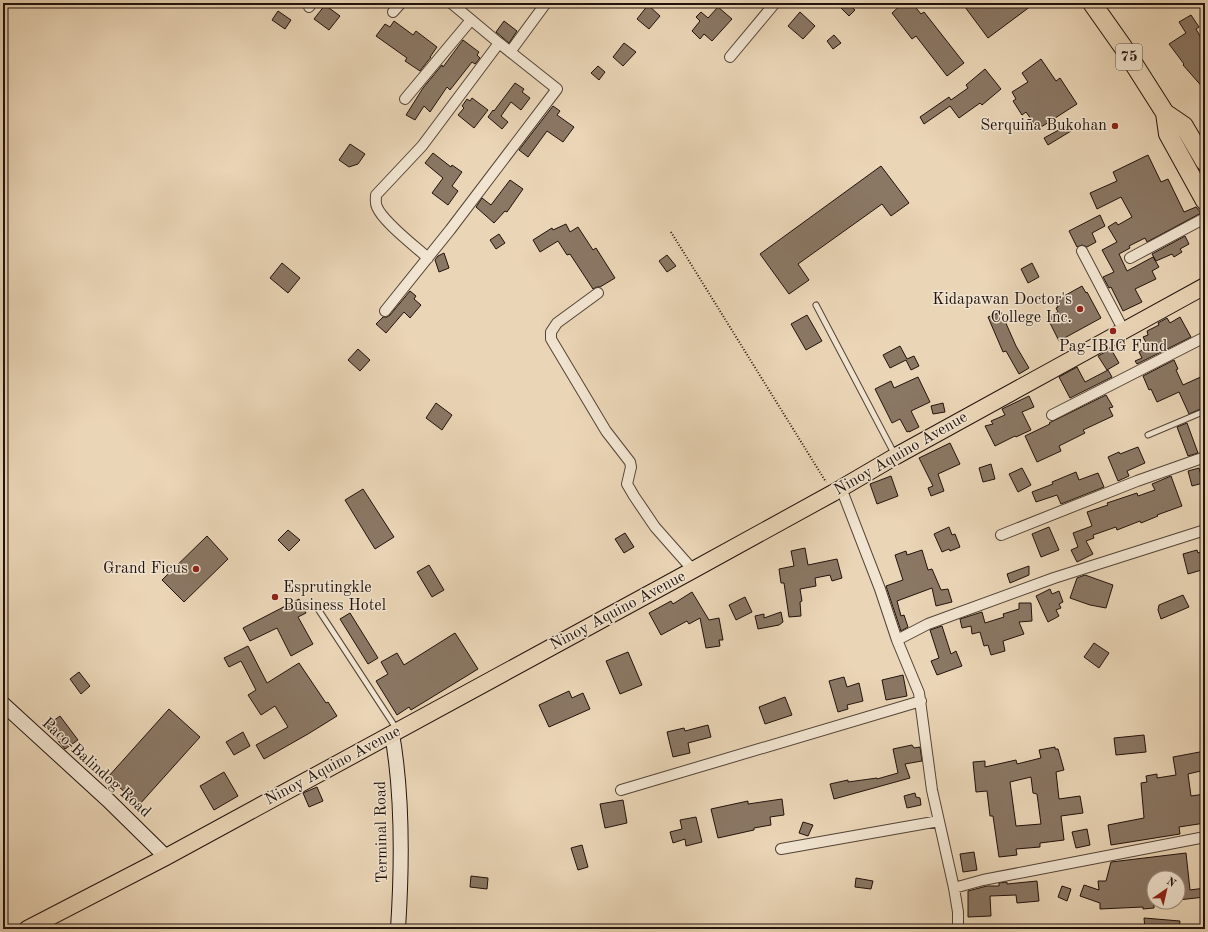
<svg xmlns="http://www.w3.org/2000/svg" width="1208" height="932" viewBox="0 0 1208 932" font-family="'Old Standard TT',serif">
<style>
.building{fill:#8a7764;stroke:#21120c;fill-rule:evenodd}
.lines{fill:none;stroke-linecap:round;stroke-linejoin:round}
.lane-casing{stroke:#534336;stroke-width:7}
.street-casing{stroke:#534336;stroke-width:12}
.secondary-casing{stroke:#21120c;stroke-width:16}
.primary-casing{stroke:#21120c;stroke-width:18}
.highway-casing{stroke:#21120c;stroke-width:20}
.path{stroke:#21120c;stroke-width:2;stroke-dasharray:1 2;stroke-linecap:butt}
.lane{stroke:#f1e4d0;stroke-width:5}
.street{stroke:#f1e4d0;stroke-width:10}
.secondary{stroke:#f1e4d0;stroke-width:14}
.primary{stroke:#ead5b6;stroke-width:16}
.highway{stroke:#ead5b6;stroke-width:18}
.poi-dot{fill:#8f2418;stroke:#f1e4d0;stroke-width:1.5}
.labels{text-anchor:middle;dominant-baseline:central;stroke-width:3;stroke-linejoin:round;paint-order:stroke}
.shield{fill:#f1e4d0;stroke:#5f5147;stroke-width:1}
.shield-label{font-size:15px;font-weight:bold;fill:#21120c}
.poi-label{font-size:16px;fill:#21120c;stroke:#f1e4d0;text-anchor:end}
.street-label{font-size:16px;fill:#21120c;stroke:#f1e4d0}
</style>
<rect width="100%" height="100%" fill="#ead5b6"/>
<filter id="stains"><feTurbulence type="fractalNoise" baseFrequency=".005" numOctaves="4"/><feColorMatrix values="0 0 0 0 .2 0 0 0 0 .09 0 0 0 0 .02 0 0 0 .5 -.17"/></filter>
<radialGradient id="worn" r=".72"><stop offset=".6" stop-color="#630" stop-opacity="0"/><stop offset="1" stop-color="#630" stop-opacity=".3"/></radialGradient>
<path class="building" d="M836,3H847L855,10L849,16Z
M903,3H912L921,14L924,12L964,63L947,76L916,36L912,39L892,13Z
M962,3H1035L988,38Z
M325,5L340,16L329,30L314,19Z
M648,5L660,16L649,29L637,19Z
M718,7L732,19L712,41L704,34L700,39L692,31L700,21L696,17L701,12L708,18Z
M278,11L291,20L285,29L272,20Z
M800,12L815,26L803,39L788,26Z
M1191,15L1199,27L1196,29L1205,45V90L1183,65L1184,64L1169,44L1186,33L1179,22Z
M394,21L413,35L416,31L437,47L430,57H431L420,71L405,61L407,58L376,36L385,24L390,27Z
M504,21L517,31L509,43L496,32Z
M834,35L841,43L833,49L827,41Z
M463,40L479,52L477,55L480,58L475,64L472,62L450,90L447,87L430,112L424,106L415,120L406,115L423,88L442,65L443,67Z
M624,43L636,52L623,66L613,57Z
M1041,59L1056,81L1060,78L1077,104L1038,129L1026,112L1022,115L1013,101L1016,99L1012,92L1028,82L1022,73Z
M598,66L605,72L599,80L591,73Z
M985,69L1001,89L982,105L980,103L959,118L950,106L924,124L920,117L949,97L951,100L968,88L966,85Z
M515,83L524,89L522,92L530,98L521,110L511,102L501,116L508,122L502,129L488,117L493,110L494,111Z
M472,98L488,110L474,128L458,115L464,108L462,106L467,99L470,101Z
M553,106L560,111L557,115L574,127L563,142L547,131L528,157L519,150Z
M1068,125L1071,131L1048,145L1044,138Z
M350,144L365,154L358,164L349,167L339,160Z
M433,153L451,167L452,165L462,172L452,186L458,191L448,205L432,193L443,178L425,163Z
M1148,155L1161,182L1168,179L1184,212L1196,207L1201,213L1147,242L1145,238L1129,246L1130,248L1119,254L1127,271L1153,257L1159,267L1152,271L1156,279L1135,289L1142,302L1123,311L1111,287L1109,288L1103,277L1114,272L1102,250L1117,242L1108,227L1116,222L1118,225L1132,217L1121,197L1097,209L1090,193L1117,181L1113,172Z
M881,166L909,203L891,216L882,204L798,264L809,280L789,294L760,254Z
M510,180L523,189L507,212L505,211L494,223L476,207L482,198L491,205Z
M1100,215L1105,226L1092,233L1096,242L1087,247L1082,245L1077,247L1069,231Z
M566,224L570,232L578,227L593,250L596,248L615,278L600,287H597L593,289L570,254L567,255L558,241L540,252L533,240L552,228L553,230Z
M499,234L505,243L496,249L490,240Z
M1185,236L1189,244L1180,249L1182,252L1174,257L1172,254L1156,261L1152,254Z
M444,253L449,268L439,272L435,260L438,256Z
M667,255L676,266L667,272L659,261Z
M282,263L300,278L288,293L270,278Z
M1032,263L1039,277L1028,283L1021,269Z
M1082,286L1086,293L1087,292L1101,318L1059,341L1047,317L1058,312L1056,308L1058,307L1055,301Z
M410,291L416,296L414,299L421,305L410,318L404,312L386,333L376,324L383,317H387L390,315Z
M1001,312L1016,346L1029,368L1019,374L1006,351L1003,352L988,317Z
M807,315L822,341L806,350L791,324Z
M1180,317L1191,337L1137,364L1135,361L1142,358L1139,352L1148,346L1143,337L1148,335L1147,331L1159,325L1158,323L1167,318L1170,323Z
M900,346L907,359L914,356L919,366L911,370L906,360L890,368L883,355Z
M358,349L370,360L360,371L348,360Z
M1111,349L1119,363L1107,370L1098,356Z
M1174,360L1178,369L1176,370L1183,385L1205,375V407L1189,414L1179,392L1157,402L1151,389L1149,390L1143,376Z
M1077,367L1085,382L1108,370L1112,377L1070,398L1059,377Z
M918,377L930,402L911,411L919,427L909,432V431L907,432L900,419L892,423L875,389L891,381L894,388Z
M1106,395L1113,407L1109,408L1113,416L1083,430L1085,433L1059,446L1061,451L1037,462L1025,436L1050,424L1049,423Z
M1029,396L1034,407L1022,412L1031,430L1016,437L1015,436L995,446L985,426L993,424L991,421L1005,415L1002,409Z
M436,403L452,415L442,430L426,418Z
M943,403L945,412L933,414L931,406Z
M1187,423L1198,453L1188,456L1177,427Z
M950,443L960,464L938,474L944,491L931,496L928,488L933,486L919,458Z
M1138,447L1145,463L1127,471L1129,476L1118,481L1108,457L1119,452L1120,454Z
M991,464L995,479L983,482L979,468Z
M1022,468L1031,485L1018,492L1009,474Z
M1199,468L1203,483L1192,486L1188,471Z
M1076,472L1079,480L1098,473L1104,487L1061,504L1057,495L1036,502L1032,492L1053,484L1052,482Z
M891,476L898,496L877,504L870,484Z
M1171,476L1182,506L1157,515L1158,516L1141,523L1140,521L1117,530L1116,527L1093,535L1094,538L1086,541L1093,554L1077,562L1071,550L1078,547L1073,533L1092,526L1087,512L1108,505L1107,503L1137,493L1138,496L1155,490L1152,484Z
M363,489L394,537L375,549L345,500Z
M949,527L952,535L955,534L960,547L950,551L949,549L942,552L934,534Z
M1049,527L1059,550L1041,557L1032,534Z
M288,530L300,540L289,551L278,540Z
M625,533L634,547L624,553L615,539Z
M207,536L228,559L184,602L162,580Z
M805,548L808,565L837,559L842,578L832,581L830,575L815,578L816,586L800,589L802,601L800,602L801,616L789,617L784,583H781L779,569L794,566L791,551Z
M922,550L928,570L932,569L941,590L948,589L952,602L936,606L932,588L897,601L901,616L904,615L908,627L901,631L886,586L903,580L895,555L906,551L907,555Z
M1197,550L1198,553L1205,550V569L1188,574L1183,554Z
M429,565L444,590L432,597L417,572Z
M1029,566V575L1010,583L1007,574Z
M1085,575L1113,585L1106,608L1090,605L1070,598L1077,578Z
M1050,589L1052,594L1059,591L1063,602L1059,604L1061,608L1056,610L1059,616L1048,622L1036,596Z
M692,592L709,620L719,618L723,640H719L720,646L706,648L700,618L689,624L687,621L661,635L649,613L671,601L673,604Z
M1183,595L1189,607L1161,619L1158,610L1159,605Z
M745,597L752,612L736,620L729,605Z
M299,599L306,613L298,617L313,644L291,656L277,628L250,641L243,628Z
M1019,603H1031L1032,621L1019,622L1024,634L1003,641L1005,651L991,655L988,645L984,646L980,632L972,634L971,626L962,628L960,619L982,612L985,623L1004,617L1003,614L1019,609Z
M781,612L783,622L779,625L758,629L755,616L764,614V618Z
M350,613L378,658L368,664L340,619Z
M942,626L951,654L956,651L962,666L937,675L931,661L939,658L930,630Z
M455,633L478,669L411,710L409,707L397,715L376,681L388,674L381,662L397,653L404,665Z
M1094,643L1109,653L1099,668L1084,657Z
M248,646L267,683L299,663L326,703L328,702L337,716L308,734L264,759L256,745L288,727L275,706L261,715L248,695L256,690L241,661L229,667L224,658Z
M628,652L642,685L620,694L606,661Z
M79,672L90,686L81,694L70,679Z
M903,675L907,696L886,700L882,680Z
M844,677L847,687L859,683L863,701L847,705L848,709L838,712L829,681Z
M569,691L572,698L583,693L590,709L549,727L539,705Z
M785,697L792,715L765,724L759,707Z
M169,709L200,737L139,805L108,777Z
M60,716L78,740L65,749L46,726Z
M708,725L711,737L688,743L690,753L673,757L667,732L684,728L685,731Z
M243,732L250,746L234,755L226,742Z
M1144,735L1146,752L1116,755L1114,738Z
M912,745L914,748L920,747L922,761L905,764L910,778L834,799L830,784L848,780V782L877,778V779L898,773L893,749Z
M1055,747V749H1058L1064,770L1056,772L1059,799L1080,796L1083,813L1061,816L1064,840L1040,843V847L1016,849L1017,855L999,857L993,816H990L987,791L976,792L973,762L985,761V767L1016,760L1017,764L1041,758L1039,750ZM1031,777L1033,793L1037,794L1041,824L1016,826L1010,782Z
M1205,751V770L1188,774L1191,796L1205,794V823L1179,827L1180,834L1111,845L1108,825L1144,818L1141,783L1147,782L1146,776L1157,774V778L1176,775L1173,757Z
M224,772L238,796L214,810L200,786Z
M317,787L323,801L309,807L303,793Z
M915,793L916,797L920,798L921,805L907,808L904,796Z
M782,799L784,815L770,817L771,825L754,828V830L718,838L711,809L748,801V804Z
M623,800L627,823L605,828L600,804Z
M696,817L702,842L686,846L685,839L673,843L670,832L682,829L680,820Z
M803,822L813,825L808,836L799,833Z
M1087,829L1090,845L1076,848L1072,832Z
M582,845L588,867L578,870L571,848Z
M974,852L977,870L963,872L960,854Z
M1186,853L1190,890L1205,888V897L1178,900V878H1154V908L1143,909V907L1100,909V903L1080,896L1084,885L1099,890L1098,881H1106L1111,862Z
M471,876L488,878L487,889L470,887Z
M856,878L873,881L871,889L855,887Z
M1037,881L1039,901L1017,903L1016,895L990,896L991,916L968,917V891L987,886H999V883L1007,882V884Z
M1062,886L1071,889L1067,901L1058,897Z
M1144,918L1180,921L1179,929H1145Z"/>
<g class="lines">
<defs>
<path id="lane" d="M816,305L895,455
M1148,435L1205,411
M318,609L396,728"/>
<path id="street" d="M309,7L312,3
M393,12L401,3
M510,52L546,3
M730,57L775,3
M405,99L471,20
M1082,251L1124,331
M428,258C416,247 383,222 377,207C375,203 376,200 376,195L422,146L499,43
M1130,258L1205,218
M598,293L557,323L551,332V339L606,431L630,462L631,467L627,484L634,496L655,527L693,570
M385,311L450,230L557,89L499,43L451,3
M1052,415L1205,337
M841,488L880,589L897,640L919,693L932,790L954,888L983,880L1205,837
M1001,535L1137,481L1205,457
M897,640L928,624L1054,578L1205,530
M621,790L921,701
M781,849L939,821
M954,888L958,912V929"/>
<path id="secondary" d="M3,704L108,800L166,857
M392,734C403,796 402,867 398,929"/>
<path id="primary" d="M27,929L166,857L693,570L833,493L896,456L1205,286"/>
<path id="highway" d="M1092,3L1123,47L1165,113L1168,134L1205,201
M1165,113L1184,126L1205,162"/>
</defs>
<use href="#lane" class="lane-casing"/>
<use href="#street" class="street-casing"/>
<use href="#secondary" class="secondary-casing"/>
<use href="#primary" class="primary-casing"/>
<use href="#highway" class="highway-casing"/>
<path class="path" d="M671,232L826,482"/>
<use href="#lane" class="lane"/>
<use href="#street" class="street"/>
<use href="#secondary" class="secondary"/>
<use href="#primary" class="primary"/>
<use href="#highway" class="highway"/>
</g>
<g class="poi-dot">
<circle cx="1115" cy="126" r="4"/>
<circle cx="1080" cy="309" r="4"/>
<circle cx="1113" cy="331" r="4"/>
<circle cx="196" cy="569" r="4"/>
<circle cx="275" cy="597" r="4"/>
</g>
<g class="labels">
<rect class="shield" x="1116" y="44" width="26" height="26" rx="3"/>
<g class="shield-label">
<text x="1129" y="57">75</text>
</g>
<g class="poi-label">
<text x="1107" y="126">Serquiña Bukohan</text>
<text x="1072" y="300">Kidapawan Doctor's<tspan x="1072" dy="18">College Inc.</tspan></text>
<text x="1113" y="347" text-anchor="middle">Pag-IBIG Fund</text>
<text x="188" y="569">Grand Ficus</text>
<text x="283" y="588" text-anchor="start">Esprutingkle<tspan x="283" dy="18">Business Hotel</tspan></text>
</g>
<g class="street-label">
<text transform="translate(901 454) rotate(-30)">Ninoy Aquino Avenue</text>
<text transform="translate(618 611) rotate(-28)">Ninoy Aquino Avenue</text>
<text transform="translate(333 766) rotate(-28)">Ninoy Aquino Avenue</text>
<text transform="translate(96 768) rotate(42)">Paco-Balindog Road</text>
<text transform="translate(382 832) rotate(-91)">Terminal Road</text>
</g>
</g>
<rect width="1208" height="932" fill="none" stroke="#ead5b6" stroke-width="16"/>
<rect x="4" y="4" width="1200" height="924" fill="none" stroke="#21120c" stroke-width="2"/>
<rect x="8" y="8" width="1192" height="916" fill="none" stroke="#21120c"/>
<g transform="translate(1166 890) rotate(34)"><circle r="19" fill="#f1e4d0" stroke="#9e9082"/>
<path d="M0-3L7 15L0 10L-7 15Z" fill="#8f2418"/>
<text y="-6" font-size="11" font-weight="bold" text-anchor="middle" fill="#21120c">N</text>
</g>
<rect width="100%" height="100%" filter="url(#stains)"/>
<rect width="100%" height="100%" fill="url(#worn)"/>
</svg>
